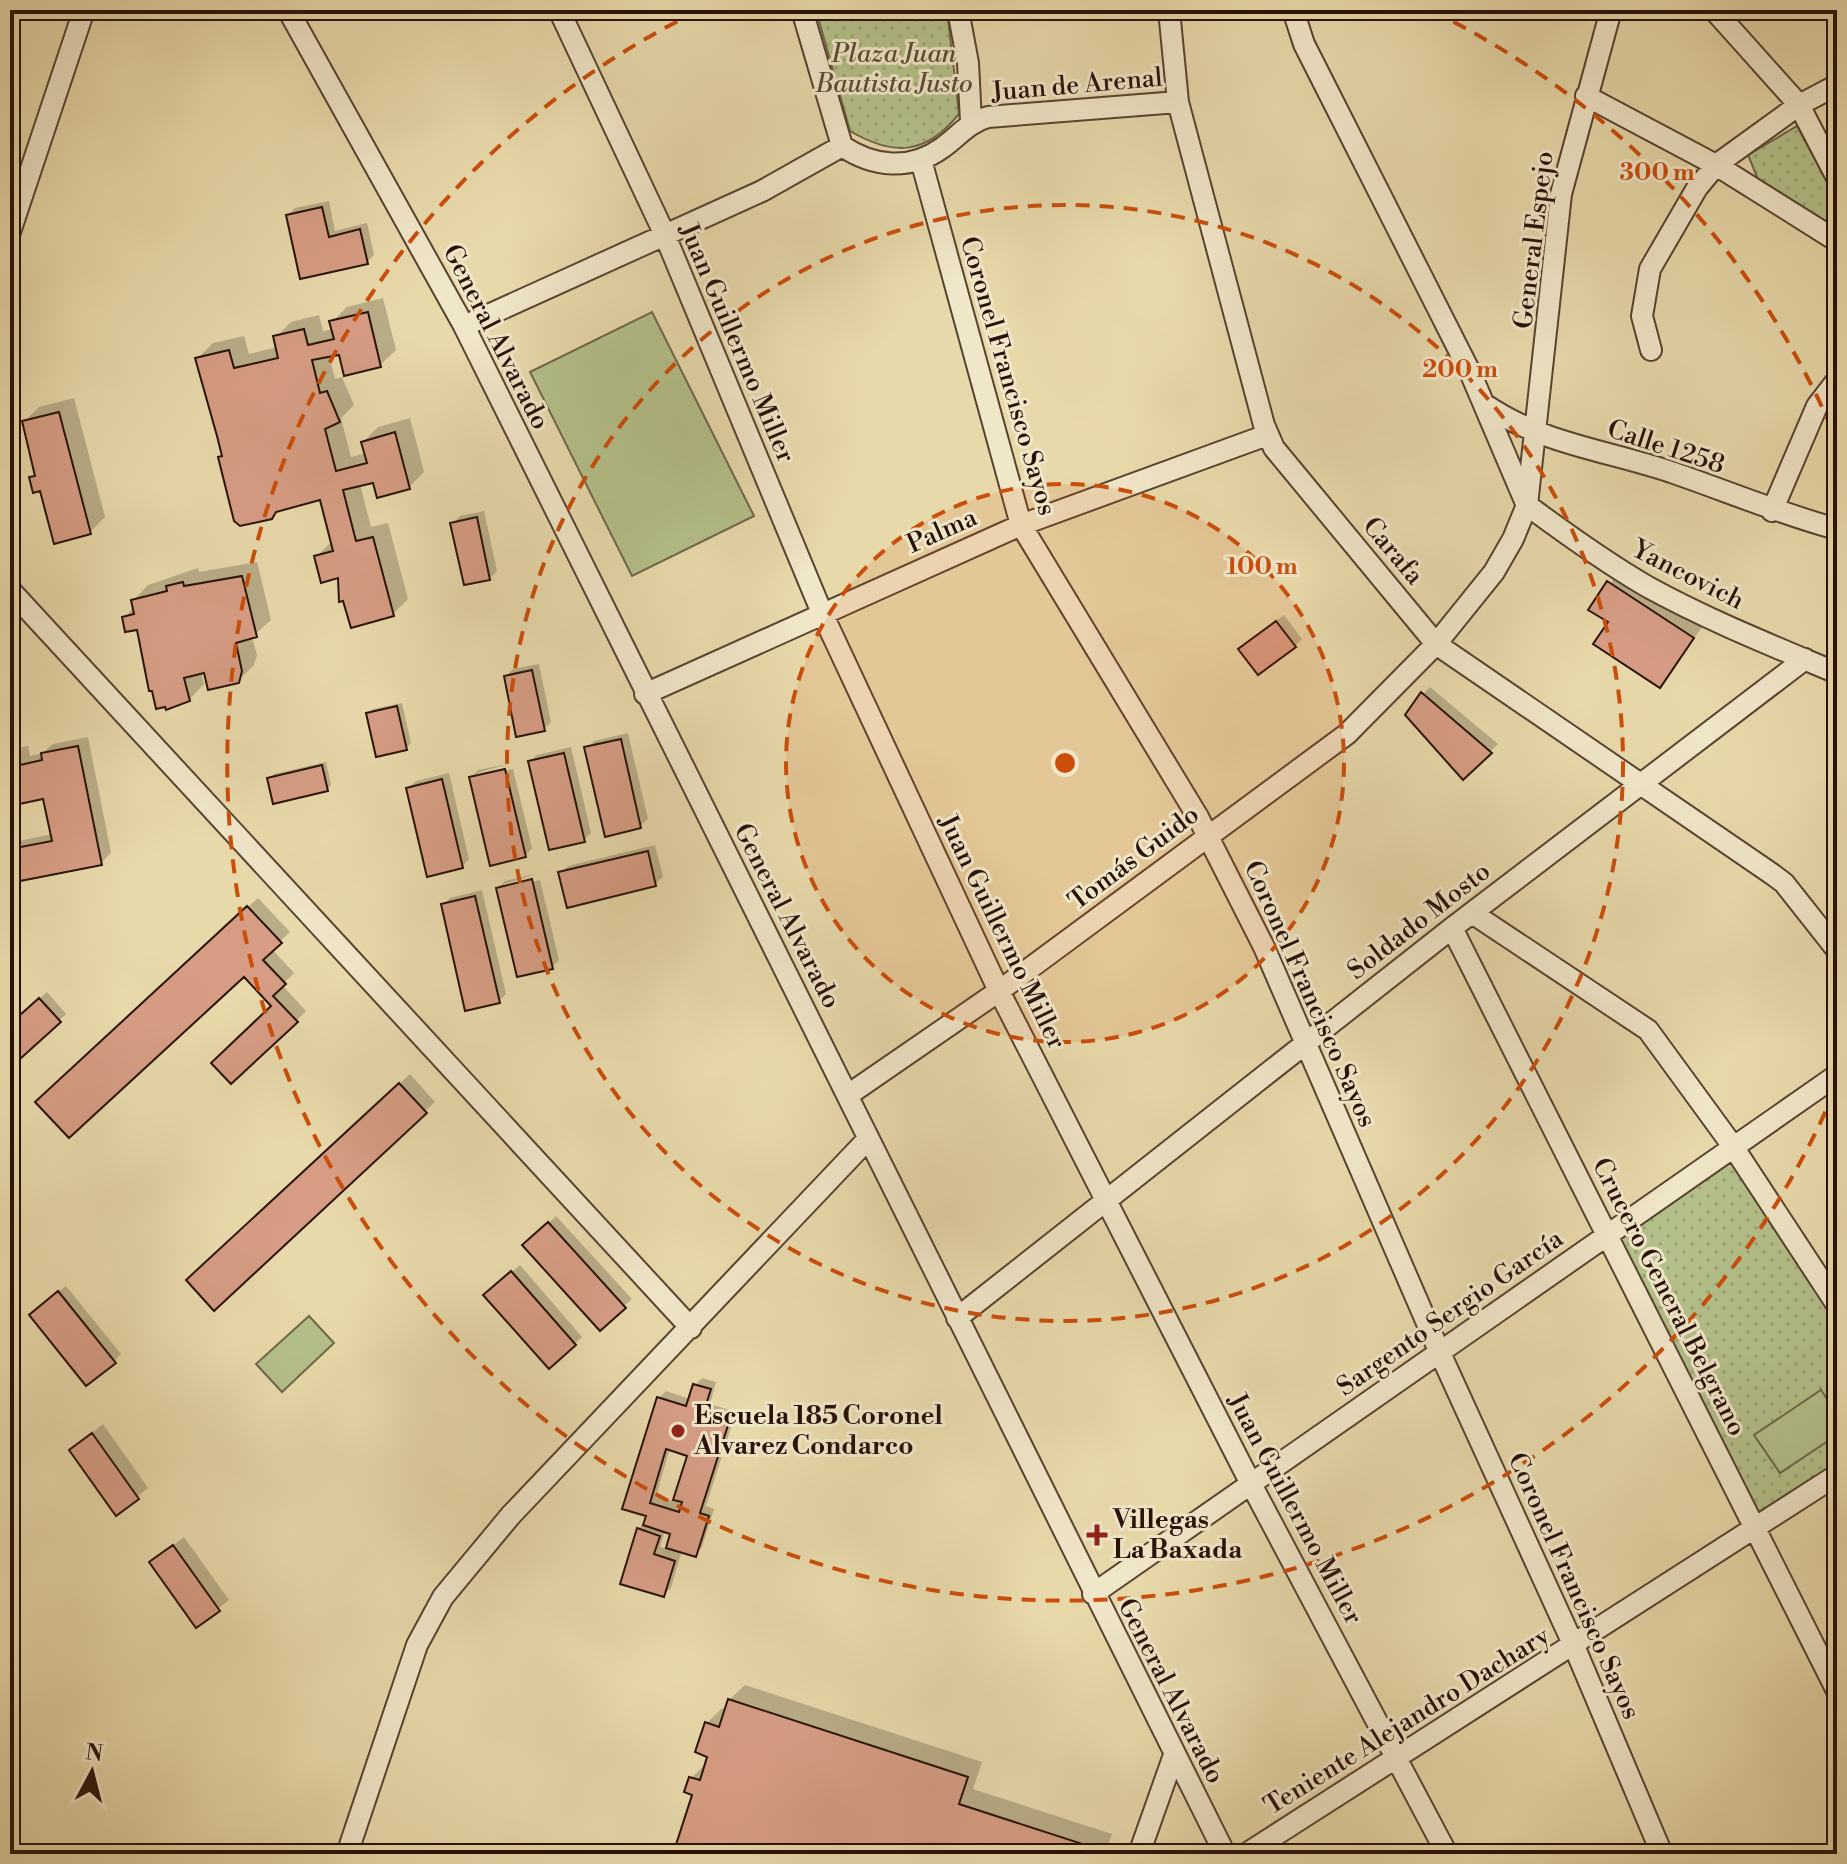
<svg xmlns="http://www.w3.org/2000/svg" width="1847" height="1864" viewBox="0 0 1847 1864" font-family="'Libre Bodoni',serif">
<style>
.park{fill:url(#park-dots);stroke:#6e6849;stroke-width:2}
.garden{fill:#b4c08a;stroke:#6e6849;stroke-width:2}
.shadow{fill:#0003;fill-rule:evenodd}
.building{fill:#d69d84;stroke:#281108;stroke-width:2;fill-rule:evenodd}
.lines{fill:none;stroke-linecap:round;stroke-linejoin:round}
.minor-casing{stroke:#584331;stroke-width:24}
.minor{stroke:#f0e6c8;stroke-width:20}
.ring{fill:none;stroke:#cb4e0b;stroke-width:4;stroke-dasharray:14 10}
.poi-dot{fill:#8f2418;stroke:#f0e6c8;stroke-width:3}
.labels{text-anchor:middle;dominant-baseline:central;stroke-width:6;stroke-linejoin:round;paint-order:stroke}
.park-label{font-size:26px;font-style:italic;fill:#594e36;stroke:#f0e6c8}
.street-label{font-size:26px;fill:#281108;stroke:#f0e6c8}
.poi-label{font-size:26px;font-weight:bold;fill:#281108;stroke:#f0e6c8;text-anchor:start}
.centre{fill:#cb4e0b;stroke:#f0e6c8;stroke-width:4}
.ring-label{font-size:24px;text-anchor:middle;font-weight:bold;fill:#cb4e0b;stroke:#f0e6c8;stroke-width:6;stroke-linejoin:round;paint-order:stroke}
</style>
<defs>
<pattern id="park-dots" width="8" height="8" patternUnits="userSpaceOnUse" patternTransform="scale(2)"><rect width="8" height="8" fill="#b4c08a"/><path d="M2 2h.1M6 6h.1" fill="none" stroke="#9ba476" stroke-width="1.8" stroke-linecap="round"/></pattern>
</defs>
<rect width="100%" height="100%" fill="#e8d9ab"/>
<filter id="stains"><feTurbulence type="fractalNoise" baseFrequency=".0025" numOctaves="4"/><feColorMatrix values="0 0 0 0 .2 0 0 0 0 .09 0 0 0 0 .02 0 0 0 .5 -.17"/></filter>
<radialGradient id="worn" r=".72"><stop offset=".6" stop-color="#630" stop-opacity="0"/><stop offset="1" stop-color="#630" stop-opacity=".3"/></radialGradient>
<path class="park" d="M816,10H947L959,114C925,156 893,156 850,131Z
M1797,126L1837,200V229L1759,182L1748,155Z
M1732,1145L1837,1305V1475L1755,1528L1609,1232Z"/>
<path class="garden" d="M652,312L754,516L632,576L530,372Z
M309,1316L334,1343L282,1392L256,1364Z
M1821,1390L1837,1414V1435L1780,1473L1754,1435Z"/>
<path class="shadow" d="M329,201L335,231L367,223L374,255L367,262L288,215L295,208Z
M383,298L396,350L380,365L340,352L329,355L335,379L342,377L354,405L341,418L351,457L366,453L363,442L378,427L410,418L424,472L409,487L374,480L360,484L371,527L388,523L408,599L393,614L316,557L331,542L322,498L280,509L271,517L224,454L197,359L213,343L244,336L249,354L278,347L276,337L291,322L319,315L323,331L333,329L332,322L347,307Z
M74,398L105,517L90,532L31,478L37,472L24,422L39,407Z
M484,511L497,571L490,578L453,523L460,516Z
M257,562L271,620L252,637L257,655L254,665L238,681L201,672L204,684L189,700L139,627L124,618L134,607L133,601L148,585L198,568L199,572Z
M1619,572L1702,627L1660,686L1610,622L1591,609Z
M1284,615L1302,639L1295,646L1248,642Z
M539,664L551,722L544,729L506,676L513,669Z
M1430,687L1498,744L1464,777L1423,694Z
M402,703L411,743L406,748L368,714L373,709Z
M628,733L648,819L640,826L587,748L594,741Z
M88,737L111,853L101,863L10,881V750L28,746L30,756L43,753L53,744ZM44,797L52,834L19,841L11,804Z
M571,747L591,833L584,840L530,762L537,755Z
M326,762L331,785L327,790L269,778L274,774Z
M512,763L477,773V777L513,769L532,848L525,856L471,778L478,770Z
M449,773L469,859L462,867L408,788L416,781Z
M655,845L663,877L655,884L560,873L568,866Z
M539,873L504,884V888L540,880L559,960L552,967L498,888L505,881Z
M482,890L506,994L499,1001L443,905L450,898Z
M258,898L290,932L272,949L294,973L282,985L306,1011L296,1021L274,1006L244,974L48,1093Z
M47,992L66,1014L10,1065V1026Z
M410,1074L435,1102L214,1308L198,1271Z
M556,1216L632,1299L600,1328L525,1245Z
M520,1265L582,1337L549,1367L493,1288Z
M66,1286L121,1354L114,1361L38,1308Z
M702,1378L716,1382L710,1404L736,1412L706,1506L714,1509L702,1547L695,1555L682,1550L671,1588L663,1595L638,1529L646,1522L659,1398L666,1391L690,1399L695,1385ZM670,1448L689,1454L675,1502L656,1496ZM665,1530L673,1532L668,1549L660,1547Z
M103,1424L148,1488L116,1513L71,1450Z
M184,1537L229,1600L197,1625L152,1562Z
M745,1685L982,1762L973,1789L1112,1834L1105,1854H675L695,1793L691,1778L707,1763V1723L722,1708L726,1710L729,1700Z"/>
<path class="building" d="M322,207L329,237L360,229L368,264L300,279L286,215Z
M368,312L381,367L344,376L339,355L312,360L320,393L327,391L340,422L325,429L336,471L367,463L361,442L395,432L410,489L377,498L373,483L343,490L356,541L373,537L394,616L351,628L343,601L339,602L338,578L321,583L314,556L333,551L320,500L276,512L272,519L240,526L234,521L218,457L222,456L217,436L195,358L229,350L234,368L278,358L273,336L304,329L308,345L334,339L329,321Z
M59,412L91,534L54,544L40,491L33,493L29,477L35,476L22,421Z
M477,517L490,580L464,585L450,523Z
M242,576L257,637L236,643L242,671L239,683L208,690L204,673L184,678L190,701L166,710L165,707L156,709L152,691H149L137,630L125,632L122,617L134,614L131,600L167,591L166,586L183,582L184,586Z
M1607,581L1694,638L1660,688L1593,644L1608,622L1588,610Z
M1276,621L1296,647L1258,675L1238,649Z
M532,670L545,731L516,737L504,676Z
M1421,692L1492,753L1463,780L1405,715Z
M397,706L407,750L376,757L366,713Z
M621,739L641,828L605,837L584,747Z
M78,746L102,865L10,883V849L52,841L43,799L10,806V756L18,755L20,765L42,760L41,753Z
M564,753L585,842L549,850L528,761Z
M322,765L328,791L273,804L267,778Z
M505,769L526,857L490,866L469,777Z
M442,779L463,868L427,877L406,788Z
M648,851L656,886L567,908L558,872Z
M532,879L553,969L517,977L496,888Z
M475,896L500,1003L465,1011L441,904Z
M247,906L282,943L263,960L286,984L273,996L298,1022L231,1084L211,1063L271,1006L244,977L69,1138L35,1102Z
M39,998L61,1022L10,1068V1024Z
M399,1083L427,1113L214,1311L186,1280Z
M548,1222L626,1308L600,1331L522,1245Z
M511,1271L576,1345L549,1369L483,1295Z
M58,1291L116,1363L86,1386L29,1315Z
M693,1384L711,1389L704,1411L730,1419L700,1513L709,1516L696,1557L666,1548L670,1534L643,1525L646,1516L622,1509L657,1397L686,1406ZM666,1449L687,1456L673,1500L682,1502L679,1512L650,1503Z
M92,1433L139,1499L116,1516L69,1450Z
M637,1528L660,1536L654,1554L675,1561L664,1597L620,1584Z
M173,1545L220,1611L196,1628L149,1562Z
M728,1699L968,1777L959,1804L1098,1849L1096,1854H673L692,1795L684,1792L689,1777L700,1780L707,1757L695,1752L705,1722L719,1727Z"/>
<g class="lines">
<defs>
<path id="minor" d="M288,10L464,326L1225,1854
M559,10L664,233L822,613L999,991L1251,1484L1447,1854
M802,10L842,146
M958,10L968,63L971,122
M1169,10L1178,102L1264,425L1274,448L1436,644L1772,874L1784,883L1837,950
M1293,10L1304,44L1470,372L1525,501
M1714,10L1799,105L1837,178
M1586,96L1716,165L1837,241
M921,160L1021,525L1198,817L1264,947L1440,1353L1574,1646L1662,1854
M10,232L84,10
M464,326L762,191L842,146C873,167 910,171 942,148C959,136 967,123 988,117L1178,102
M1651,350L1642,316L1650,269L1697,188L1716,165L1799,105L1837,85
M1484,404C1544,445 1607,450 1674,473C1729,492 1781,514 1837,529
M1527,505C1566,534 1605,562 1648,587C1708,620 1773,646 1837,673
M1772,511L1817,406L1837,380
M10,590L691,1328
M645,694L1021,525L1267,435
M1472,913L1648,1030L1732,1145L1837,1305
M1452,928L1837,1691
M848,1095L999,991L1347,734L1436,644L1494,572L1513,539L1527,505L1561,194L1611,10
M957,1318L1452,928L1805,659
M1093,1594L1837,1075
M347,1854L417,1645L443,1597L511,1515L868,1139
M1139,1854L1174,1755
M1246,1854L1837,1475"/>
</defs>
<use href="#minor" class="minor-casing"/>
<use href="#minor" class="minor"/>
</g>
<circle cx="1065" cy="763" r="279" fill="#cb4e0b" fill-opacity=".12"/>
<g class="ring">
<circle cx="1065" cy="763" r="279"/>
<circle cx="1065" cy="763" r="558"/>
<path d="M1835 1090A837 837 0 1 1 698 11M1432 11A837 837 0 0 1 1835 436"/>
</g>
<g class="poi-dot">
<circle cx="678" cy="1431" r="8"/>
<path d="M1093 1523h8v8h8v8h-8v8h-8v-8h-8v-8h8z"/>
</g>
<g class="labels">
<g class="park-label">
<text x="894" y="54">Plaza Juan<tspan x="894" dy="30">Bautista Justo</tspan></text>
</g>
<g class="street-label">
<text transform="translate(1077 85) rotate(-5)">Juan de Arenal</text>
<text transform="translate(1534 240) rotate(-83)">General Espejo</text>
<text transform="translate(496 337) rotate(63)">General Alvarado</text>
<text transform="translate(737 343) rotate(67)">Juan Guillermo Miller</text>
<text transform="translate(1008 376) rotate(74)">Coronel Francisco Sayos</text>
<text transform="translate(1666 447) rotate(18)">Calle 1258</text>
<text transform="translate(942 531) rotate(-24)">Palma</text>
<text transform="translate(1393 551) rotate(50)">Carafa</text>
<text transform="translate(1688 575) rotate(27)">Yancovich</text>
<text transform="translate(1134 858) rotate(-37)">Tomás Guido</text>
<text transform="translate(787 916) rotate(63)">General Alvarado</text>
<text transform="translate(1419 921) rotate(-38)">Soldado Mosto</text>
<text transform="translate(1002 932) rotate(64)">Juan Guillermo Miller</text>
<text transform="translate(1310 994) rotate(66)">Coronel Francisco Sayos</text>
<text transform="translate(1669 1297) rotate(63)">Crucero General Belgrano</text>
<text transform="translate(1450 1313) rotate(-35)">Sargento Sergio García</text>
<text transform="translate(1295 1509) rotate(62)">Juan Guillermo Miller</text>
<text transform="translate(1574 1586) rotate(66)">Coronel Francisco Sayos</text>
<text transform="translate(1171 1691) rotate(63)">General Alvarado</text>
<text transform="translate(1407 1721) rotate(-32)">Teniente Alejandro Dachary</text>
</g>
<g class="poi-label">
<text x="694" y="1416">Escuela 185 Coronel<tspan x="694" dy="30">Alvarez Condarco</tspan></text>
<text x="1113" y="1520">Villegas<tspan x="1113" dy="30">La Baxada</tspan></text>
</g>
</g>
<circle cx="1065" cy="763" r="12" class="centre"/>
<g class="ring-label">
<text x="1657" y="180">300 m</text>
<text x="1460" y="377">200 m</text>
<text x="1262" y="574">100 m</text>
</g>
<rect width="1847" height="1864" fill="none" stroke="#e8d9ab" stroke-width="40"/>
<rect x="12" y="12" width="1823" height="1840" fill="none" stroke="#281108" stroke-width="4"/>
<rect x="20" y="20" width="1807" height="1824" fill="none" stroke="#281108" stroke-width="2"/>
<g transform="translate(92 1772) rotate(7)" stroke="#f0e6c8" stroke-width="6" paint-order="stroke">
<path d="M0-6L14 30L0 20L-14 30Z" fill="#281108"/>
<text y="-12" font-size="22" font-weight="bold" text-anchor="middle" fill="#281108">N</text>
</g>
<rect width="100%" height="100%" filter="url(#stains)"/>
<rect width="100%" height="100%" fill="url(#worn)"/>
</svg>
